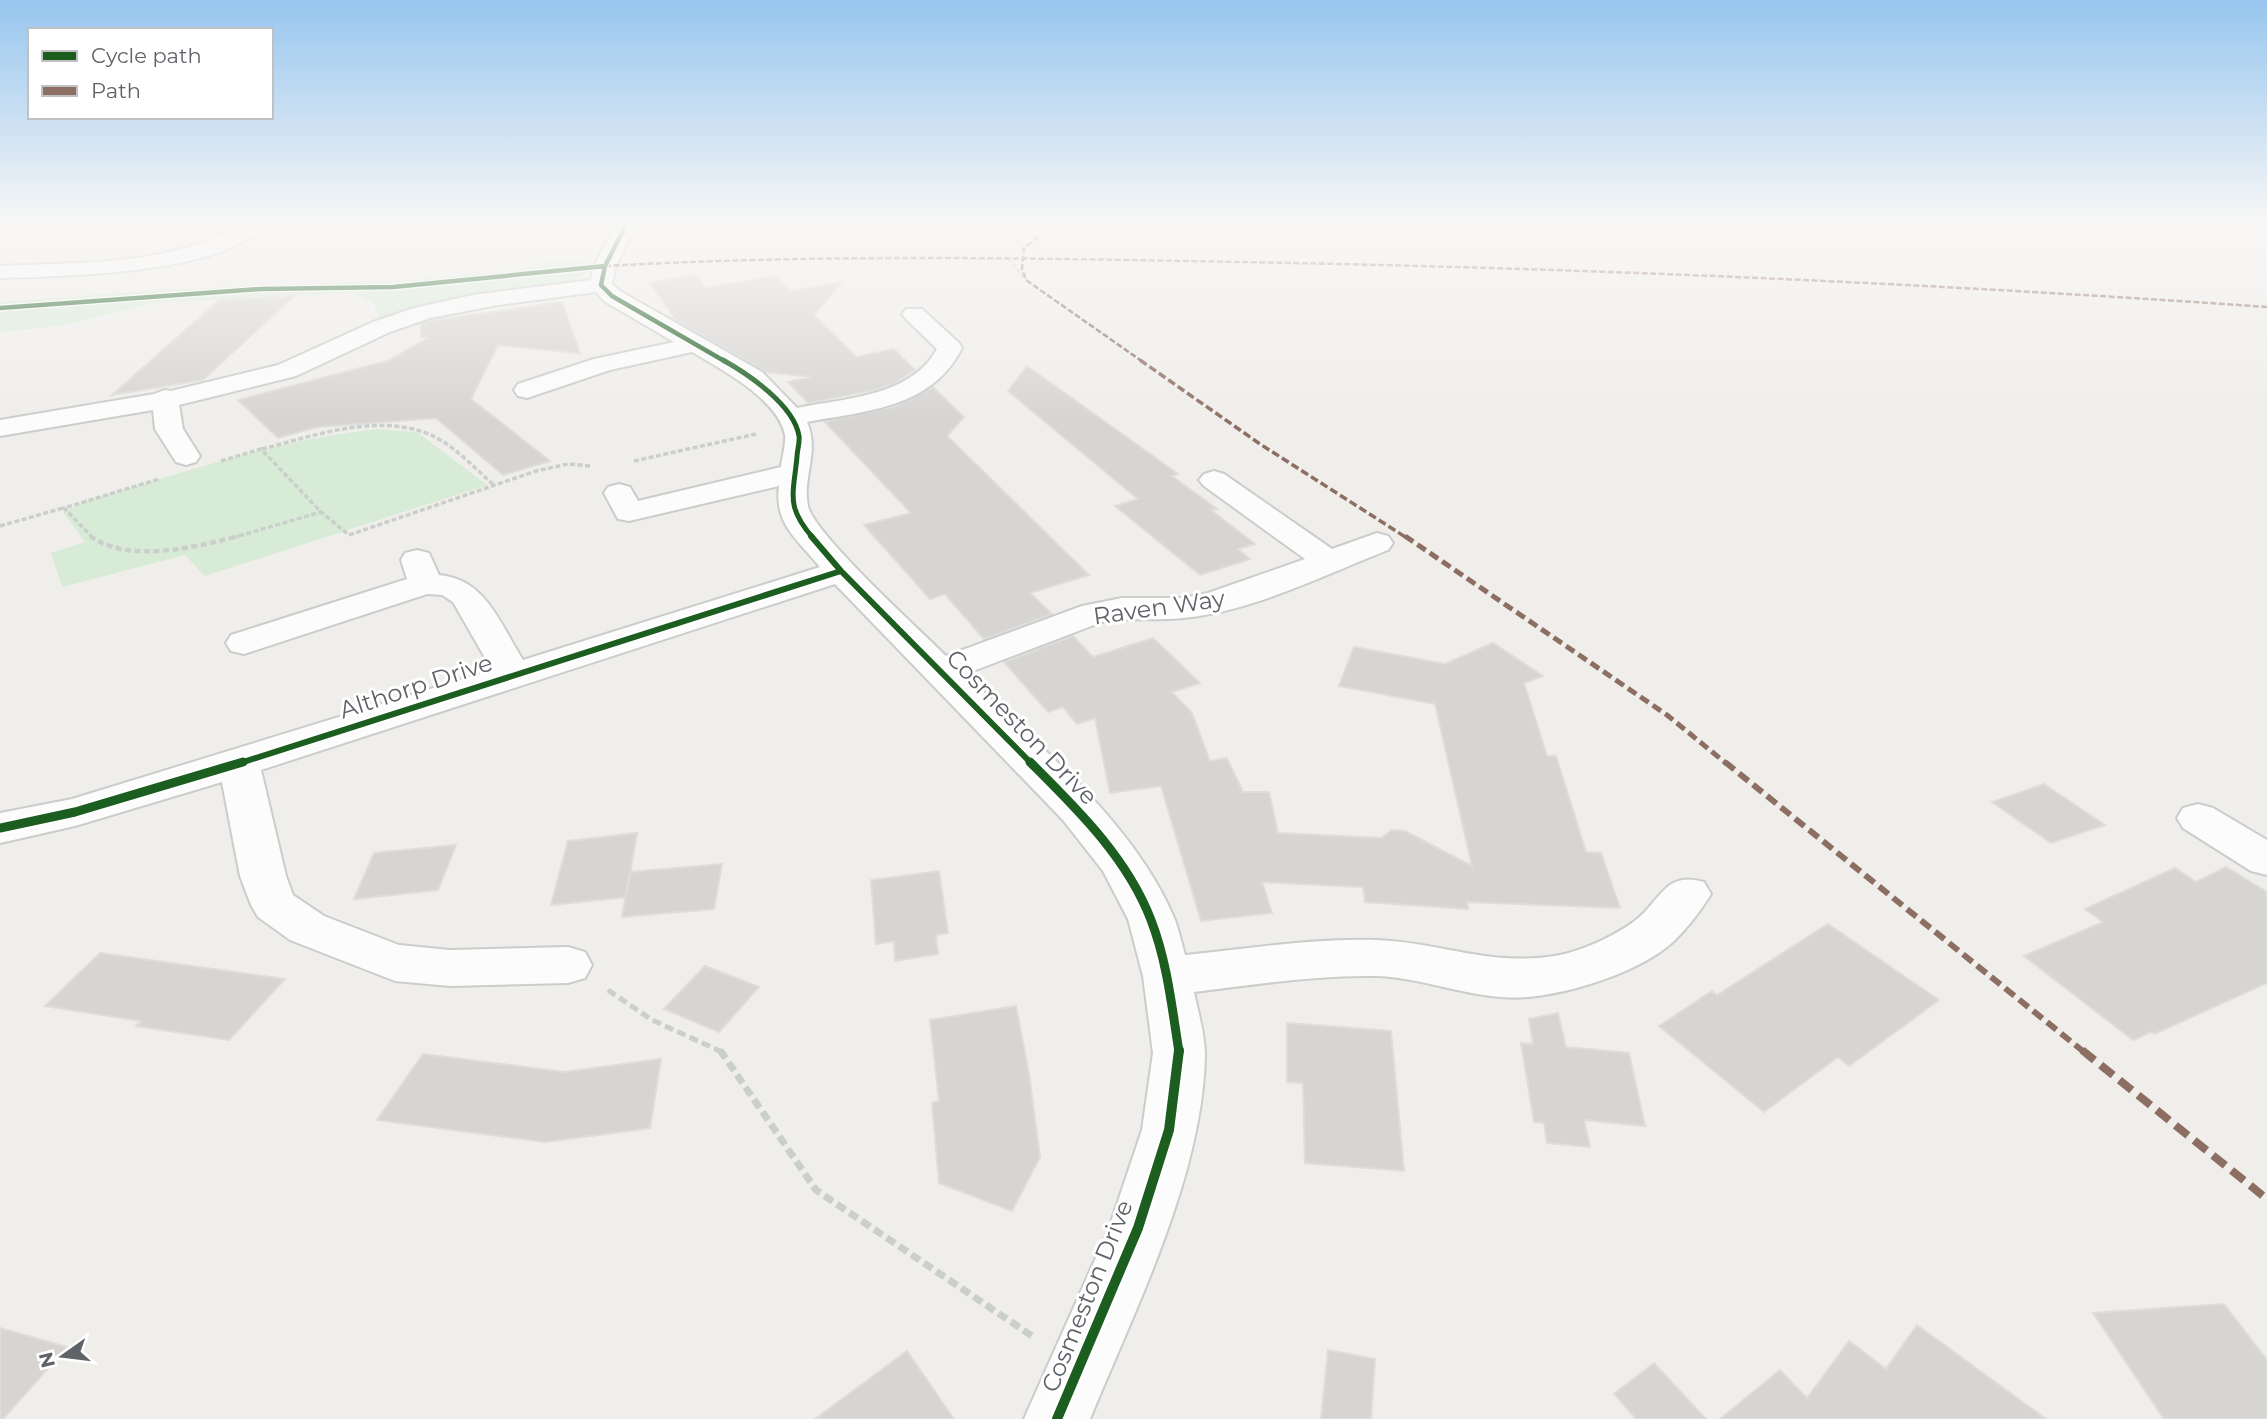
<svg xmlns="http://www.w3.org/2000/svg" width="2267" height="1419" viewBox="0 0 2267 1419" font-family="Montserrat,sans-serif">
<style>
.green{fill:#d8ebd6}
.building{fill:#d6d5d3;stroke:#deddd9;stroke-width:2}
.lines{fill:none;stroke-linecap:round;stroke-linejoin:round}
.minor-casing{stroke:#cbcccc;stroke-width:4}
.path-far4{stroke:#cacfcc;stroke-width:2.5;stroke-dasharray:4.5 2;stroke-linecap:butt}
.path-far3{stroke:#cacfcc;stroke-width:3.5;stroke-dasharray:5 2.5;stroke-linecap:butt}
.path-far2{stroke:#cacfcc;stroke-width:4.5;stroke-dasharray:6 3.5;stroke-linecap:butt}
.path-far1{stroke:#cacfcc;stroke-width:5;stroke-dasharray:9 4.5;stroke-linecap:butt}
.path{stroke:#cacfcc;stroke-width:7;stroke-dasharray:10 5;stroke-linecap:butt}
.minor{fill:#fdfcfc;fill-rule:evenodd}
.quiet-far4{stroke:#8d6e63;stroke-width:2.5;stroke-dasharray:6 2.5;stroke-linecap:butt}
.quiet-far3{stroke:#8d6e63;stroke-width:3.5;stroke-dasharray:8 3.5;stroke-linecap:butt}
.quiet-far2{stroke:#8d6e63;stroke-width:5;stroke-dasharray:10 5;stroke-linecap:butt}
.quiet-far1{stroke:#8d6e63;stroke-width:6;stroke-dasharray:12 6;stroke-linecap:butt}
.quiet{stroke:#8d6e63;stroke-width:8;stroke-dasharray:16 8;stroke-linecap:butt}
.cycleway-far4-casing{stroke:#fff;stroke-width:7}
.cycleway-far3-casing{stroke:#fff;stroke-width:9}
.cycleway-far2-casing{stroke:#fff;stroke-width:10}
.cycleway-far1-casing{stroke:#fff;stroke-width:13}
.cycleway-casing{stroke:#fff;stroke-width:15}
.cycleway-far4{stroke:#1b5e20;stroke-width:4.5}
.cycleway-far3{stroke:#1b5e20;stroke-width:5}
.cycleway-far2{stroke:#1b5e20;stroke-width:6}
.cycleway-far1{stroke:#1b5e20;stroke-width:9}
.cycleway{stroke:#1b5e20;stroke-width:10}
.labels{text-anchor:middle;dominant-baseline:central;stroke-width:6;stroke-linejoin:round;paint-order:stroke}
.street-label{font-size:24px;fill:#5f6368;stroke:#fff}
</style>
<rect width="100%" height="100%" fill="#efeeea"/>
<path class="green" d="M588,260L587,272L579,279L561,287L380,323L374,304L354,293L155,303L65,325L0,332V302L158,290L412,280L516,270L538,263Z
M378,429L417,432L487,485L205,576L185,555L62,587L51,553L85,542L63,512L88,500C183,473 279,439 378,429Z"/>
<path class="building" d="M695,275L706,288L775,276L790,291L842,282L814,315L856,357L894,349L915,370L893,384L874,390L808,403L788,382L811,377L766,372L676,320L650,283Z
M294,296L203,380L112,395L219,300Z
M562,302L580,353L498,345L471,399L550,461L503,475L436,418L317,427L278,438L238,400L387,361L428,338L421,337V324L429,321Z
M1027,366L1178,474L1172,476L1217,509L1211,510L1255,544L1238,549L1250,559L1200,575L1115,506L1138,499L1008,391Z
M933,387L964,417L947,436L1089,575L1030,593L1052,614L984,639L945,594L930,599L864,525L911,513L825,422L896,406Z
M1073,636L1093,657L1153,638L1200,683L1172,692L1192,713L1210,761L1227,758L1243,792H1269L1278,833L1381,838L1392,830L1405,831L1472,866L1435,704L1339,686L1354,647L1445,664L1493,643L1543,676L1524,683L1547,756H1556L1586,852L1601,853L1620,908L1467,902L1468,909L1365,902L1363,887L1262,882L1272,913L1201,921L1161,786L1110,793L1095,718L1077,724L1063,707L1048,712L1004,662Z
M2044,784L2105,825L2051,843L1992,802Z
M637,833L626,897L551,905L568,841Z
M456,845L438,890L354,899L374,853Z
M722,864L714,909L622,917L630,872Z
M2226,867L2267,892V983L2154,1034L2151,1032L2133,1040L2024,956L2103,922L2085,909L2175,868L2196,882Z
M939,871L948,933L936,935L938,954L895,961L894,941L876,944L871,880Z
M1828,924L1939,1000L1849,1066L1838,1057L1764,1112L1659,1026L1712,991L1717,995Z
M100,953L285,979L229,1040L136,1026L141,1021L45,1006Z
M705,966L759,987L719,1032L664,1009Z
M1016,1006L1029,1074L1040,1157L1012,1211L939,1183L932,1103L939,1101L930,1020Z
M1558,1013L1566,1047L1629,1053L1645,1126L1584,1120L1590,1147L1547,1143L1544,1123L1534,1122L1521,1043L1533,1044L1529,1019Z
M1287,1023L1391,1031L1404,1171L1305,1163L1303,1083L1287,1082Z
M423,1054L564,1072L661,1059L650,1128L545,1142L377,1120Z
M2224,1304L2267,1360V1419H2164L2093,1313Z
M1917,1325L2046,1419H1720L1780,1370L1807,1398L1849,1341L1886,1369Z
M0,1328L67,1347L3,1419H0Z
M1328,1350L1375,1359L1371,1419H1321Z
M907,1351L954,1419H815Z
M1654,1363L1706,1419H1636L1614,1394Z"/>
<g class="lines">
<defs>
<path id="minor" d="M243,223H266C227,275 61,276 0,278V266C82,262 170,267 243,223Z
M617,223H637L616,266L612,284L620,291L762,372L797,408C845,398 911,397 937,349L906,319L902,314L906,309H922L959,343L962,348C932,408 866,411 807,422C820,451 802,478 808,506C813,533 921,631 946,656L1082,606L1122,598H1183L1208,593L1305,559L1204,486L1199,480L1204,474L1214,471L1224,474L1332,549L1377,533L1388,536L1393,543L1388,550C1324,575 1254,611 1183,618C1156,621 1129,617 1102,622L965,674C1038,746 1135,823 1175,920C1179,931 1182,944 1185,955C1248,949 1312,938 1376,940C1440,942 1493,968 1560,955C1584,950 1612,937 1632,923C1660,904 1663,870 1704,882L1711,894C1700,912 1683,934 1667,947C1631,976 1547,1002 1501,997C1459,994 1417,977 1375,976C1314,975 1254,985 1194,992C1198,1012 1205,1034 1205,1055C1203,1175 1135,1309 1090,1419H1024L1109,1228L1142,1130L1153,1053L1143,976L1128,919L1103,871L1063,820L835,584L261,770L286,876L293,895L324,916L399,945L450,950L568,947L585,952L592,965L585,978L568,983L450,986L395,981L290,940L258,917L251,905L240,876L222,782L75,826L0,843V813L72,799L492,670L453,602L442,595L427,594L244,654L231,651L226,643L231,635L407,579L401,560L405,553L417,550L429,553L439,575C486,579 500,624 523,660L820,567C797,539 774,524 779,486L629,521L618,519L604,493L608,487L619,484L630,487L638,501L781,467C782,458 786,444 785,435C778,399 721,369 692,352L610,370L527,398L518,396L514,390L518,384L594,359L674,342L604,301L596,292L498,305L430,318L390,332L296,376L179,405L183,429L200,456L196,462L186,465L176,462L155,429L153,410L0,436V420L154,394L165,390L171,391L278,365L373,322L414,308L473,295L591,280L594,266Z
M850,223H873L874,224L864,230L853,227Z
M2198,804L2213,808L2267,840V875L2251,871L2183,828L2177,818L2183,808Z"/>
</defs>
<use href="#minor" class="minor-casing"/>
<path class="path-far4" d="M1009,259L1026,280
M161,296L261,289L387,287"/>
<path class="path-far3" d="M262,449C314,436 378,412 431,435C455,446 474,468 494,485
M221,461L261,449L321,512L349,535L536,471L568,464L591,466
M634,461L756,434
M0,526L63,508
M93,538L64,508L159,479
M232,538L321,512"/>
<path class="path-far2" d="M90,536C128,564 197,547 239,536"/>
<path class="path-far1" d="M608,990L652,1020L722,1052"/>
<path class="path" d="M720,1050L816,1190L1032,1336"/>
<use href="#minor" class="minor"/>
<path class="quiet-far4" d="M1038,237L1024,248L1022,269L1026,280L1143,362
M605,266C817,254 1028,258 1240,262C1583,268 1925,283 2267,307"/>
<path class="quiet-far3" d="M1140,360L1260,444L1407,538"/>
<path class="quiet-far2" d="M1405,536L1667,715L1727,764"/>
<path class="quiet-far1" d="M1725,762L2084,1052"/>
<path class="quiet" d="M2082,1050L2267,1199"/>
<defs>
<path id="cycleway-far4" d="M627,223L605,266L601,285L612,296L726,362
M0,308L261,289L393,287L605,266"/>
<path id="cycleway-far3" d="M723,360C748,374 794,405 799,436C800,442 797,451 797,457C793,496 786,507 813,538"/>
<path id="cycleway-far2" d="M811,536L841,571L1032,764
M237,764L841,571"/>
<path id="cycleway-far1" d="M1030,762C1076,808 1127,857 1151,920C1167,961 1172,1008 1179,1052
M0,828L75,812L243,762"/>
<path id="cycleway" d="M1057,1419L1138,1228L1169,1130L1179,1050"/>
</defs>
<use href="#cycleway-far4" class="cycleway-far4-casing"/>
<use href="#cycleway-far3" class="cycleway-far3-casing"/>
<use href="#cycleway-far2" class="cycleway-far2-casing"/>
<use href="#cycleway-far1" class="cycleway-far1-casing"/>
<use href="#cycleway" class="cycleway-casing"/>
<use href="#cycleway-far4" class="cycleway-far4"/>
<use href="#cycleway-far3" class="cycleway-far3"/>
<use href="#cycleway-far2" class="cycleway-far2"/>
<use href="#cycleway-far1" class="cycleway-far1"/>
<use href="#cycleway" class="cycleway"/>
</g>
<linearGradient id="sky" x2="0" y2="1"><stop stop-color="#97c6ef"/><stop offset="0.53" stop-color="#f8f7f6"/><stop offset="1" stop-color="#f8f7f6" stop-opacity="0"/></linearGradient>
<rect width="2267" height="421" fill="url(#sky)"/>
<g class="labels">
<g class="street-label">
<text transform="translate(1159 607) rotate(-8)">Raven Way</text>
<text transform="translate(416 686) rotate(-18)">Althorp Drive</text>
<text transform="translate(1022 727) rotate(46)">Cosmeston Drive</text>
<text transform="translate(1087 1296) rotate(-68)">Cosmeston Drive</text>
</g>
</g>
<rect x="28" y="28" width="245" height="91" fill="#ffffff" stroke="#bfc1c3" stroke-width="2"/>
<rect x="42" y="51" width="35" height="10" fill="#1b5e20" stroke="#bfc1c3" stroke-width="2"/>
<text x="91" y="63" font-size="21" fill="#5f6368">Cycle path</text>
<rect x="42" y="86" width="35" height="10" fill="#8d6e63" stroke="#bfc1c3" stroke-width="2"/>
<text x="91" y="98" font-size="21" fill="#5f6368">Path</text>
<g transform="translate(63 1356) rotate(256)" stroke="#ffffff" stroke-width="5" paint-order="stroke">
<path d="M0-5L12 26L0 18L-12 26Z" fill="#5f6368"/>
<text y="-10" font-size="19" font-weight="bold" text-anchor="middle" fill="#5f6368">N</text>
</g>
</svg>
